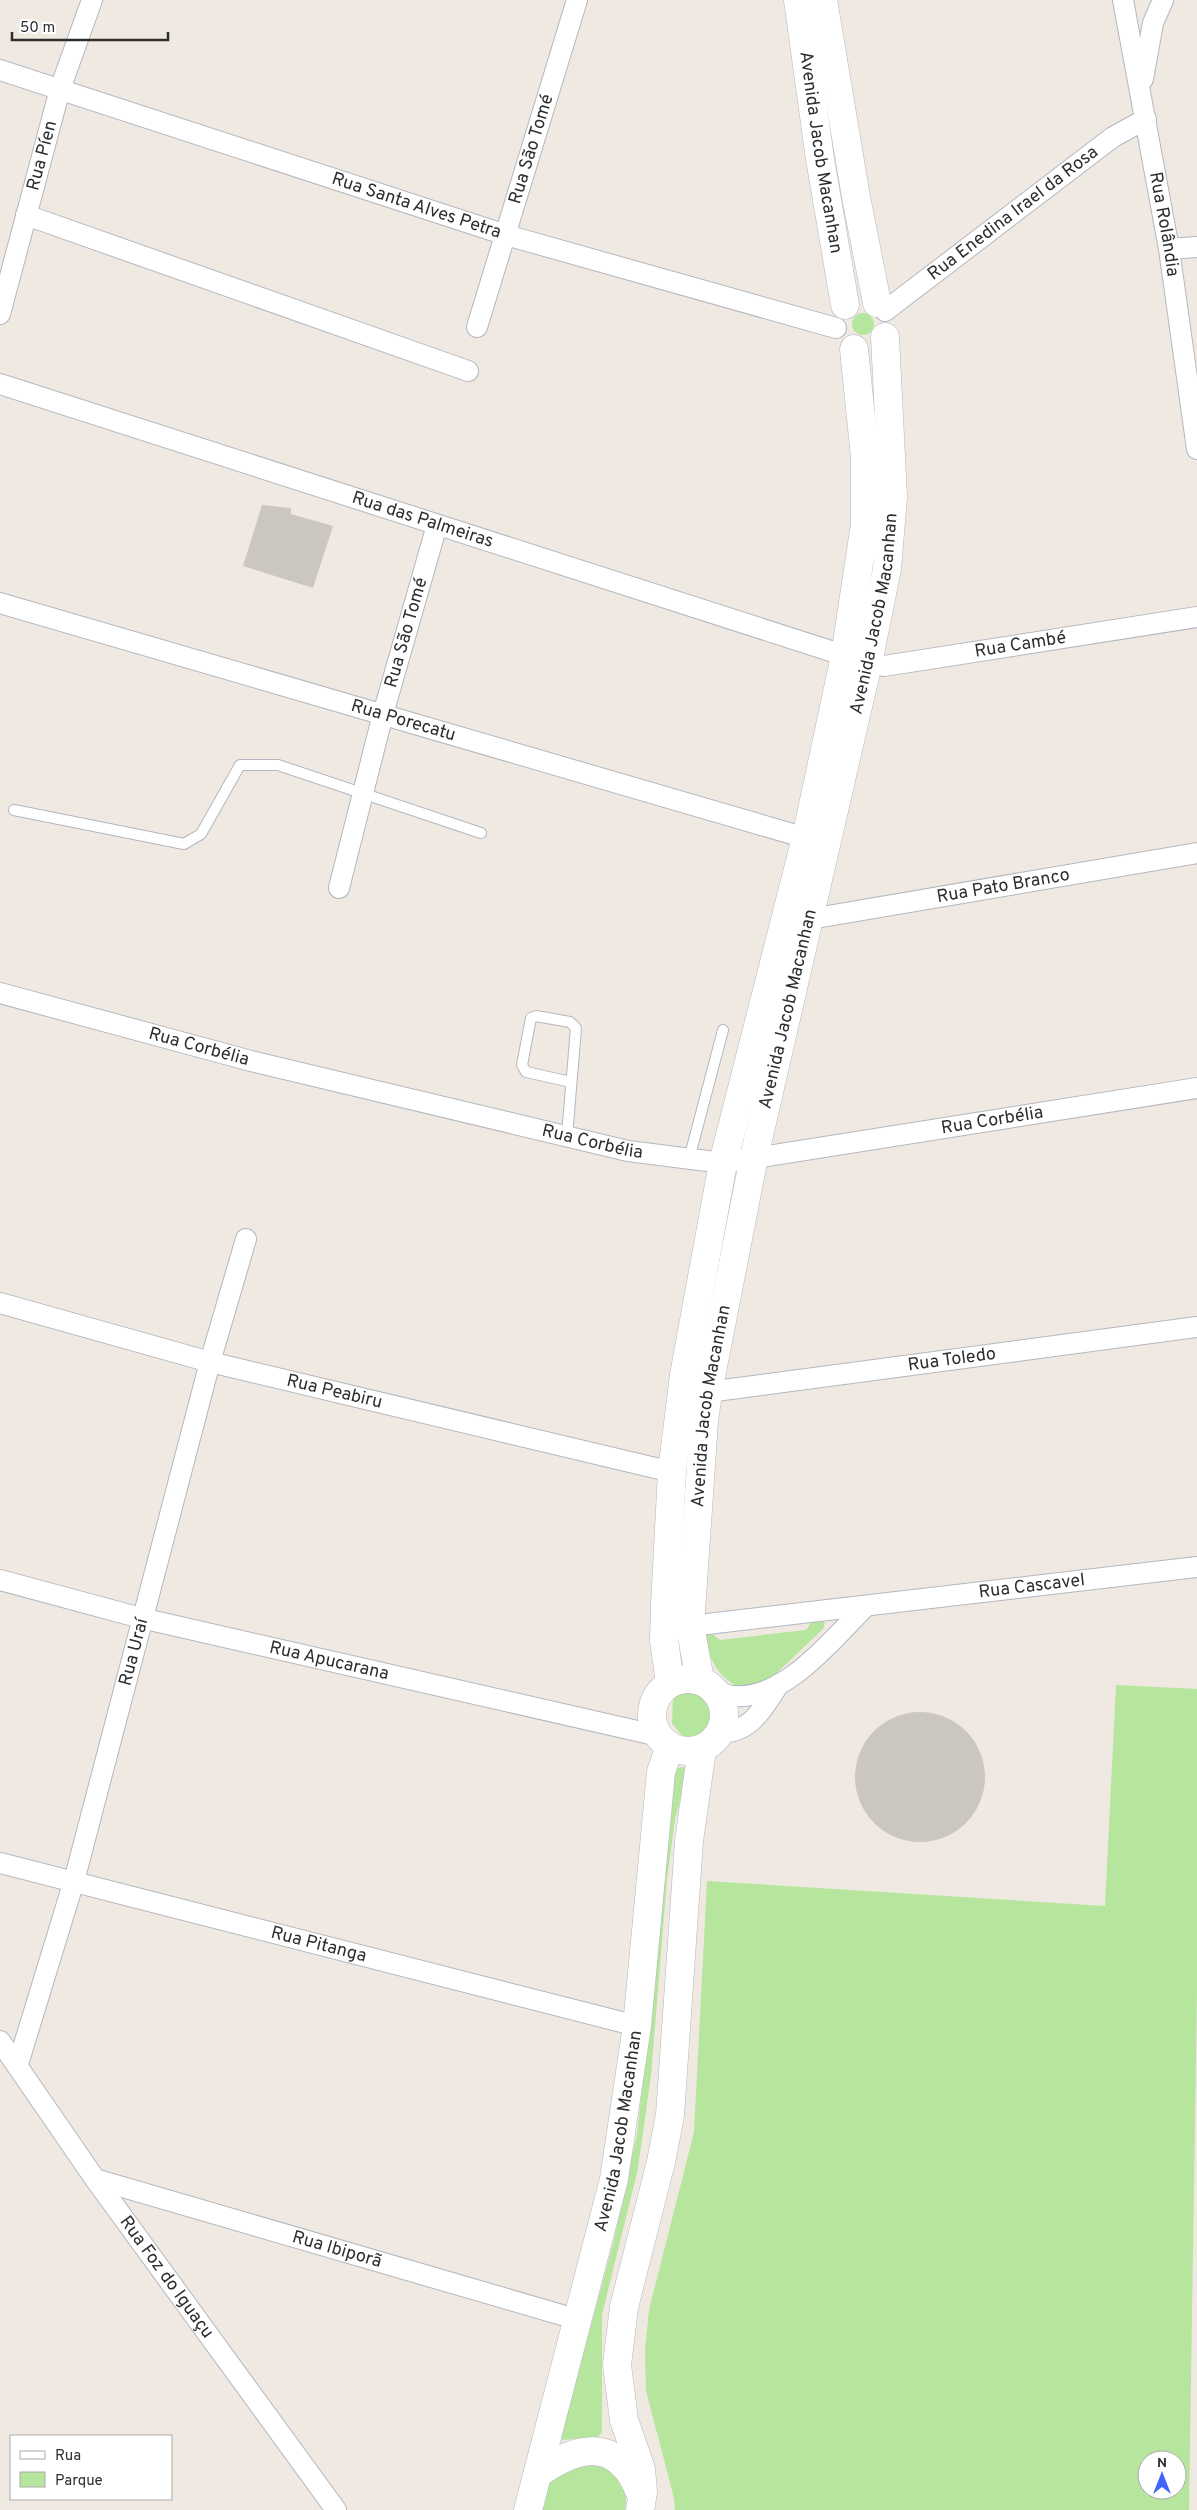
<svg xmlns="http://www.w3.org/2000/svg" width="1197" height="2510" viewBox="0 0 1197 2510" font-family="Overpass,sans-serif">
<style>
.green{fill:#b6e59e;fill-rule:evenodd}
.building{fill:#cbc7bf}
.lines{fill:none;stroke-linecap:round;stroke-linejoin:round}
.lane-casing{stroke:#b4b7c1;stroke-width:12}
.street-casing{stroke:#b4b7c1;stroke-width:22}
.secondary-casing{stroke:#b4b7c1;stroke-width:29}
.lane{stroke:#fff;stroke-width:10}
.street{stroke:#fff;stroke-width:20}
.secondary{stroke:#fff;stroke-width:28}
.labels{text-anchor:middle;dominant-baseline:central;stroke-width:5;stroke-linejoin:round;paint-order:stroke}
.street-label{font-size:18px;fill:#2e2e2e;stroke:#fff}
</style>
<rect width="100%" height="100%" fill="#efe9e1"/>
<path class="green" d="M852 324a11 11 0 1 1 22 0a11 11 0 1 1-22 0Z
M816,1615L825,1623L823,1629L766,1683L741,1688C719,1679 705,1656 707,1632H710L720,1640L806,1630Z
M1116,1685L1197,1689V1991L1189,2510H675L674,2498L646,2391L645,2350L649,2310L694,2132L707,1881L1105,1906ZM1147,2460H1177V2490H1147Z
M685,1690L700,1693L709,1702C713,1721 704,1747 681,1735L672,1723L673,1697Z
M694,1767L682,1794L675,1819L667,1880L651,2075L642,2140L637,2173L602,2315V2432L598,2437L562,2440L561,2436L613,2244L637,2134L646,2054L668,1768Z
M586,2464C613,2466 630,2480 625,2510H537C551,2474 550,2478 586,2464Z"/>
<path class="building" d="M262,505L291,508V514L333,526L313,588L243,566Z
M855 1777a65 65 0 1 1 130 0a65 65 0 1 1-130 0Z"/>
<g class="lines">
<defs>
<path id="lane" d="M14,810L184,844L201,834L240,765H278L481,833
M567,1136L576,1028L570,1022L536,1016L531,1018L522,1065L526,1072L571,1082
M689,1159L723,1030"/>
<g id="street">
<path id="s1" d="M1123,0L1169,249L1197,449"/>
<path id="s2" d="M0,70L506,235L836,328"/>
<path d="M1143,79L1153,23L1163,0"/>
<path d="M26,215L468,371"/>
<path d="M1169,249L1197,247"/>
<path id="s3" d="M885,311L1113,137L1146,119"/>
<path id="s4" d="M0,314L60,89L92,0"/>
<path id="s5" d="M477,327L577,0"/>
<path id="s6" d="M0,384L868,663L884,666L1197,617"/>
<path id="s7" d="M0,603L806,838"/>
<path id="s8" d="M339,888L383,714L437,525"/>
<path id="s9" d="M810,919L1197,853"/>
<path id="s10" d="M0,993L251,1061L628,1151L723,1163L1197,1088"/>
<path id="s11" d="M0,1303L210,1362L672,1472"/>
<path id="s12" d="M708,1392L1197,1327"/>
<path id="s13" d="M0,1580L141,1618L659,1736"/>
<path id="s14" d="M690,1626L1197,1567"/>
<path d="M715,1690C721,1692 727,1696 733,1696C785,1701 833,1638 866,1606"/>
<path d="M721,1732C750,1734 765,1706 779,1684"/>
<path id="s15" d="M0,1863L637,2026"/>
<path id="s16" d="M0,2041L95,2179L336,2510"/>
<path id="s17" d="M18,2064L74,1881L210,1362L246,1239"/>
<path id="s18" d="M95,2179L579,2320"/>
</g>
<g id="secondary">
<path id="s19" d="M798,0L820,159L845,305"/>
<path d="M823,0L856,197L877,303"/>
<circle cx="688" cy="1715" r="36"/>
<path id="s20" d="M700,1680L690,1626L704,1421L708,1392L754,1157L868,663L887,569L893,497L885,337"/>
<path d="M670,1683L664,1640L665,1605L672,1472L684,1375L723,1163L806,838L845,656L865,524V457L854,349"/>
<path d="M538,2474C577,2445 617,2437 639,2490"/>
<path id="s21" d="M528,2510L614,2179L637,2026L661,1772L670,1746"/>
<path d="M640,2510L643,2492L641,2469L624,2420L617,2365L624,2307L661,2162L670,2115L689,1841L702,1749"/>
</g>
</defs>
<use href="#lane" class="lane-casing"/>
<use href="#street" class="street-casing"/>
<use href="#secondary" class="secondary-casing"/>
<use href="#lane" class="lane"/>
<use href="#street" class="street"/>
<use href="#secondary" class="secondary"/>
</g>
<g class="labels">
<g class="street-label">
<text stroke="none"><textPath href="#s5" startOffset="186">Rua São Tomé</textPath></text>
<text stroke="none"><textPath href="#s19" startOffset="154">Avenida Jacob Macanhan</textPath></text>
<text stroke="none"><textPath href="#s4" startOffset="164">Rua Píen</textPath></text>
<text stroke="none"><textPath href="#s2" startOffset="438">Rua Santa Alves Petra</textPath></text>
<text stroke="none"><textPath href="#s3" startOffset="161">Rua Enedina Irael da Rosa</textPath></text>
<text stroke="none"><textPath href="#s1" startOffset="228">Rua Rolândia</textPath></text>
<text stroke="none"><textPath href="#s6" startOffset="444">Rua das Palmeiras</textPath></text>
<text stroke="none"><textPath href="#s20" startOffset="1086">Avenida Jacob Macanhan</textPath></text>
<text stroke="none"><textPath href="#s8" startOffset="264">Rua São Tomé</textPath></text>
<text stroke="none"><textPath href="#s6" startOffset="1066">Rua Cambé</textPath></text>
<text stroke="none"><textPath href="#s7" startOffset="420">Rua Porecatu</textPath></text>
<text stroke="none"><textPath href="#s9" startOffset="196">Rua Pato Branco</textPath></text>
<text stroke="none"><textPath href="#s20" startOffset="681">Avenida Jacob Macanhan</textPath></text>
<text stroke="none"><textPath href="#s10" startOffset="206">Rua Corbélia</textPath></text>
<text stroke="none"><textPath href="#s10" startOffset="1016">Rua Corbélia</textPath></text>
<text stroke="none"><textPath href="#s10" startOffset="611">Rua Corbélia</textPath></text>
<text stroke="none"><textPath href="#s12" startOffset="246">Rua Toledo</textPath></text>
<text stroke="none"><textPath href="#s11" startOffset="346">Rua Peabiru</textPath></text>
<text stroke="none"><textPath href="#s20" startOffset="276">Avenida Jacob Macanhan</textPath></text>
<text stroke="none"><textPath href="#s14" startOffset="344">Rua Cascavel</textPath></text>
<text stroke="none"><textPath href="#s17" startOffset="428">Rua Uraí</textPath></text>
<text stroke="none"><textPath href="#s13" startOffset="339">Rua Apucarana</textPath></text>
<text stroke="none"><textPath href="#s15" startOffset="329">Rua Pitanga</textPath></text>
<text stroke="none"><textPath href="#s21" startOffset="390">Avenida Jacob Macanhan</textPath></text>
<text stroke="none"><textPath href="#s18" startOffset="252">Rua Ibiporã</textPath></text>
<text stroke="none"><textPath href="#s16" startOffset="289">Rua Foz do Iguaçu</textPath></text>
</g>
</g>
<rect x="10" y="2435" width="162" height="65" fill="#ffffff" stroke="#ababab"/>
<rect x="20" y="2451" width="25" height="8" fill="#ffffff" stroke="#ababab"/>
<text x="55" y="2460" font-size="15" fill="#2e2e2e">Rua</text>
<rect x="20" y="2472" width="25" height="15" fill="#b6e59e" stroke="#ababab"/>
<text x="55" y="2485" font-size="15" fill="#2e2e2e">Parque</text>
<g transform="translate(1162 2475)"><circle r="24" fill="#ffffff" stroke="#ababab"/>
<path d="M0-4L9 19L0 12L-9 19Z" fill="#4264fb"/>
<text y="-8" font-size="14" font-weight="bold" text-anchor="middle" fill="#2e2e2e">N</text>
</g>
<path d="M12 32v8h156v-8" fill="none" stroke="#2e2e2e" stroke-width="2.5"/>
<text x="20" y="32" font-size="15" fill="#2e2e2e" stroke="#ffffff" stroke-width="4" paint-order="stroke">50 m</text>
</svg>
